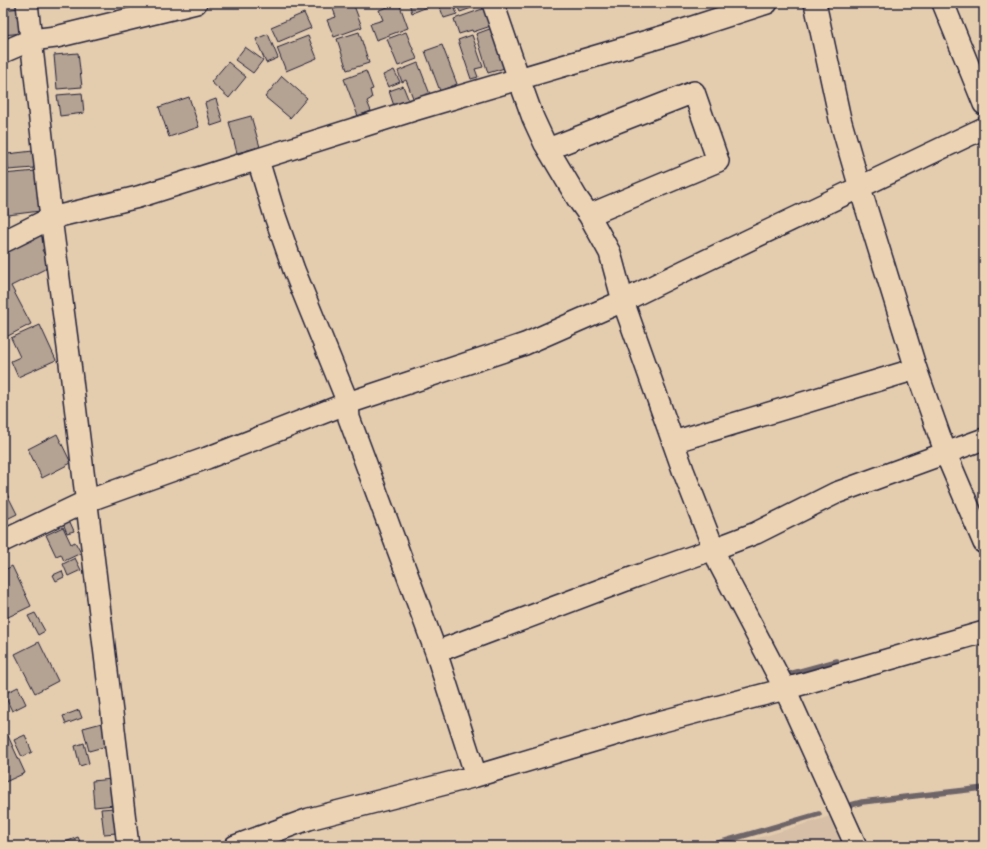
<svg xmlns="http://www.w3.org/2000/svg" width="987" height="849" viewBox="0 0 987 849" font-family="Dekko,sans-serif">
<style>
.built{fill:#d6bfa6}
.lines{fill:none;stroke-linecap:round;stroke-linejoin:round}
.stream{stroke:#6e6569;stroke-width:5.5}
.building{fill:#b4a292;stroke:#22223b}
.minor-casing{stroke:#22223b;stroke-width:24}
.minor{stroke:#ecd3b4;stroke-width:21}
</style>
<rect width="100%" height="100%" fill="#e4ccaf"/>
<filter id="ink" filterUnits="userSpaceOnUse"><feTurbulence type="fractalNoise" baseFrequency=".025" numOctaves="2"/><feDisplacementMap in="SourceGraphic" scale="8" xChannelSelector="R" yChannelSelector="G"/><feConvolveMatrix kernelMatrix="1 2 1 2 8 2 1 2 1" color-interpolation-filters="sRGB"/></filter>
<g filter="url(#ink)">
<path class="built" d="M831,816L844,846H732Z"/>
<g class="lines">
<path class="stream" d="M786,675L837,661
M851,805L862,802L984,788
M708,846L819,814"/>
</g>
<path class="building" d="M350,3H353L362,27L334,37L327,20L336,17L333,9Z
M399,3L408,28L376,40L370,24L383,20L379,10Z
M409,3H428L430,6L412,13Z
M445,3H453L457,14L444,18L439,5Z
M456,3H486L460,12Z
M488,7L494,25L473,32L472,30L459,34L454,19Z
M20,8L23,33L3,35V10Z
M304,13L311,28L278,42L271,27Z
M495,27L508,67L488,73L476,34Z
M359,32L369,63L347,70L337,39Z
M406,32L417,59L398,66L387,39Z
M268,34L278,58L266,63L256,39Z
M472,35L483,67L475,69L478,77L471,79L458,40Z
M308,36L317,58L286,71L277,48Z
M442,45L457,84L440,91L425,51Z
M245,47L263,60L253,73L235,60Z
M78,53L82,87L57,89L54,55Z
M228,62L246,77L229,98L211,82Z
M418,63L431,97L415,103L406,80L402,82L398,71Z
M394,70L400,82L388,87L383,75Z
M366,71L373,89L370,90L372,98L367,101L371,111L358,116L344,79Z
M282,76L307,98L290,118L265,97Z
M403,86L409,101L394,106L389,91Z
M82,93L84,113L60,116L57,95Z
M189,97L199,127L169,137L159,107Z
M216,99L223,122L211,126L205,103Z
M251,116L260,147L237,153L229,122Z
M33,151L34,168L8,170L7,154Z
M36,171L40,211L8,215L3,174Z
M41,233L48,247L42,250L51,266L11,286L31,324L4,338L3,253Z
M40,325L56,360L18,377L11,361L20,357L11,338Z
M57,434L71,463L42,478L28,449Z
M3,486L17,514L3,521Z
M69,520L74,531L67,533L63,523Z
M63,527L71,544L75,542L81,553L64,561L61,554L56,556L46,535Z
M75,558L81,570L68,576L63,564Z
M12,566L31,606L4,619L3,616V571Z
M62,571L64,577L56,581L53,575Z
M35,613L45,631L38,635L28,616Z
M39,642L58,681L35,693L15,654Z
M18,687L26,704L12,711L4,694Z
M79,710L82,718L66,724L63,716Z
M102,723L107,746L89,751L83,728Z
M25,735L32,752L22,757L14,740Z
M8,736L25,773L3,783V738Z
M84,743L89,763L80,766L75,746Z
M112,779L115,805L94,807L92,781Z
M114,808L117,833L104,834L101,809Z
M78,837L82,846H64L63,843Z"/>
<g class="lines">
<defs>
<path id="minor" d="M27,3L51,218L69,355L128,846
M493,3L519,79L533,118L545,144L577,198L589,215L610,253L623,301L683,470L720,565L785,689L856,846
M815,3L840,119L860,188L916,369L946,454L984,543
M943,3L984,104
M3,52L31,40L56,37L196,3
M548,149L694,92L718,161L589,215
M258,160L275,216L294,270L348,403L349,418L436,652L476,776
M3,242L51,218L138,197L417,109L671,34L767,3
M673,442L916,369
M3,541L87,501L207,458L348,403L525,344L623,301L684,271L984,128
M436,652L637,576L714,549L756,533L836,493L984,439
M235,846L309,819L476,776L644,726L785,689L984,632"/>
</defs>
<use href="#minor" class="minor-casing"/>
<use href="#minor" class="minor"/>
</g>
</g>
<rect width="987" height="849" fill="none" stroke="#ecd3b4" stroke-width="16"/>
<rect x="8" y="8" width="971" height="833" fill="none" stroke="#22223b" stroke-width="1.5" filter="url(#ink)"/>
</svg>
